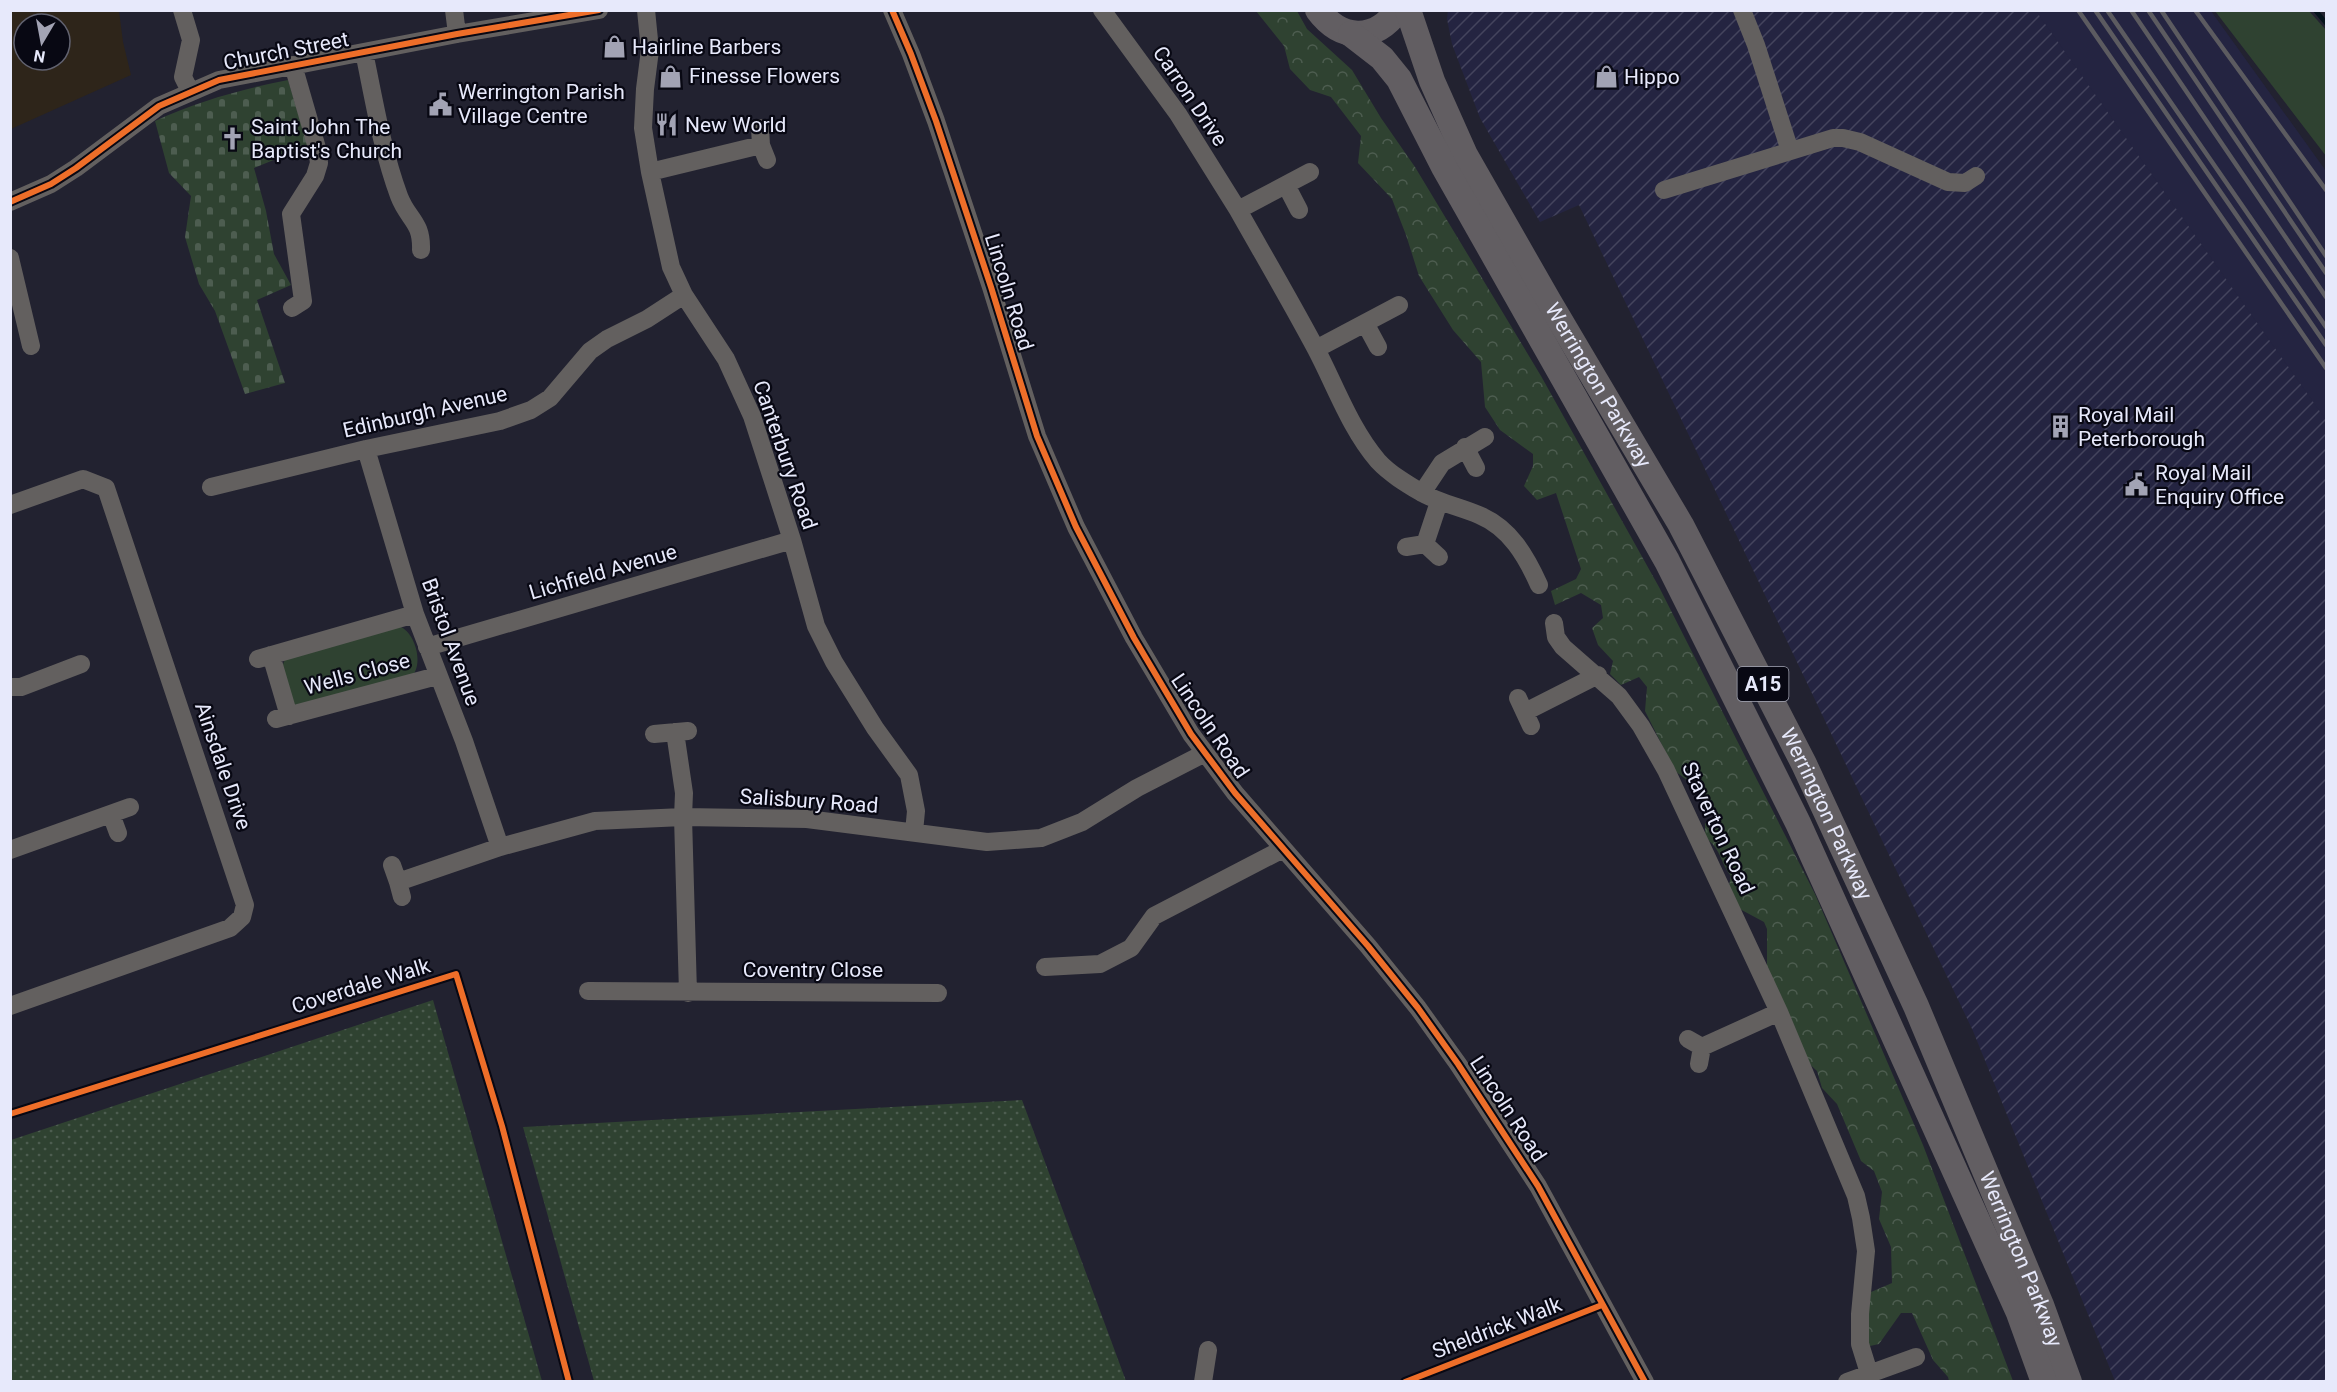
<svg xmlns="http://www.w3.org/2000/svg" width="2337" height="1392" viewBox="0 0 2337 1392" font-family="Roboto,sans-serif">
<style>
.industrial{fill:url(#industrial-furrows)}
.education{fill:#2e251a;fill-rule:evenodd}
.built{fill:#242441}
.grass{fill:#2f4231}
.forest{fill:url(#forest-crowns)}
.cemetery{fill:url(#cemetery-stones)}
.park{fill:url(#park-dots)}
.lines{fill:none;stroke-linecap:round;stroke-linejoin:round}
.stream{stroke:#05131c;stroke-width:4.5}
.minor{stroke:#63605f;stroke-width:18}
.highway{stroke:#625e62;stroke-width:26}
.rail{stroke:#5c5b60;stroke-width:4.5}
.cycleway-casing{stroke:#080813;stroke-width:10}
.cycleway{stroke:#ee6e29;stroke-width:6}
.labels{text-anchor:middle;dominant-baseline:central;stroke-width:4.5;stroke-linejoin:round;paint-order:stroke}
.shield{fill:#080813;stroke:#a4a6b5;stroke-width:1.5}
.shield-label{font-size:20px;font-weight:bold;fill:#e7e9fb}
.poi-label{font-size:21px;fill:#e7e9fb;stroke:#080813;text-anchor:start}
.street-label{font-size:21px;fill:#e7e9fb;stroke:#080813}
</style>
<defs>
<pattern id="industrial-furrows" width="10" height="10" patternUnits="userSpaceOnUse" patternTransform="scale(1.5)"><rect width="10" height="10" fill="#242441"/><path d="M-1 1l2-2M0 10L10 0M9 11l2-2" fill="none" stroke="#44445d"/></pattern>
<pattern id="forest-crowns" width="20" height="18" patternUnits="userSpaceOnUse" patternTransform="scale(1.5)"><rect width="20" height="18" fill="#2f4231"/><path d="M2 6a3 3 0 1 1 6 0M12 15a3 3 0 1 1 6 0" fill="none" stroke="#4d5d50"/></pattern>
<pattern id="cemetery-stones" width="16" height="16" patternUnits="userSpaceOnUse" patternTransform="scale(1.5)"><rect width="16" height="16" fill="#2f4231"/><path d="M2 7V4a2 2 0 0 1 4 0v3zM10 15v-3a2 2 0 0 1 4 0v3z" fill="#4d5d50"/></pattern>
<pattern id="park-dots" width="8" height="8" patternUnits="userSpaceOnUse" patternTransform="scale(1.5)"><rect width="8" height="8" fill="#2f4231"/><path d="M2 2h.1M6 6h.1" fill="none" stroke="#4d5d50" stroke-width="1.8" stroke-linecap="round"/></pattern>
</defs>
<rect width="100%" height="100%" fill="#222230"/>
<path class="industrial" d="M1448,10L2043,11L2326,417V1381H2115L1973,1031L1579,205L1540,222L1480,118L1452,44L1447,19Z"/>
<path class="education" d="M10,11H119L123,42L131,75L11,129ZM24,24H60V60H24Z"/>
<path class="built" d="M2036,11H2211L2326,171V420Z"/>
<path class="grass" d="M2215,11H2309L2326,30V156Z
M399,626C415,632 424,663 412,676L298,706L294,704L282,667L285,659Z"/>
<path class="forest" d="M1256,11H1297L1307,29L1352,70L1381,118L1415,167L1541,376L1659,587L1815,894L1923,1145L2013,1381H1949L1948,1377L1933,1360L1912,1313H1901L1879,1344L1870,1346L1863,1334L1871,1292L1892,1283L1891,1247L1879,1219L1882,1192L1874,1171L1861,1161L1837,1104L1822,1088L1817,1071L1803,1058L1767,969V929L1764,922L1736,907L1728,890L1731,876C1719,861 1722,849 1705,838V823L1715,824L1719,816L1706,795L1675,771L1645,711L1647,687L1639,677L1621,685L1610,674L1613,661L1598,645L1592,628L1603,618L1601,605L1581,593L1555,605L1551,591L1576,579L1581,569L1556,493L1537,500L1524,486L1533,466V454L1500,430L1485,407L1481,362L1453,330L1419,276L1406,235L1392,199L1358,163L1361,136L1331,97L1310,90L1290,69L1284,46Z"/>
<path class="cemetery" d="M288,80L308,146L254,168L266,211L274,254L291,285L257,300L285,383L245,394L215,311L199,284L185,237L191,196L169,173L155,121C198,101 242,89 288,80Z"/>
<path class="park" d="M433,1000L542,1381H11V1140Z
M1022,1100L1126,1381H594L523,1127Z"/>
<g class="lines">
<path class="stream" d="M2315,10L2326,23"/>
<path class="minor" d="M182,10L191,40L183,77L190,91
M454,10L457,34
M646,10L650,50L645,89L643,128L650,172L671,267L684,295L726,359L752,416L792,540L816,626L834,662L875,728L909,775L916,811L914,832
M892,10L911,54L936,121L991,287L1037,436L1076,527L1134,638L1191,734L1235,793L1368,946L1418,1008L1458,1064L1538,1186L1645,1382
M1102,10L1178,114L1238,210L1310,172
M1742,10L1756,45L1790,151
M364,52C374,100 382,150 399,196C408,220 422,221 421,250
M760,128L761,145L767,160
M650,172L761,145
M1286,185L1299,210
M1664,190L1833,138H1843L1860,142L1948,182L1965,183L1976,176
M10,202L51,184L76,168L159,106L219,80L457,34L599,10
M1238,210C1264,256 1291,302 1316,349C1336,387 1350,428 1378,461C1390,474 1407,484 1422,493L1442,463L1485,437
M10,258L31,346
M292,308L303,301L291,214L315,176L319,163L317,148L293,65
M1365,323L1378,347
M1316,349L1399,305
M1465,447L1476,468
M366,449L415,614L464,741L500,847
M211,487L366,449L500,421L531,410L550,398L590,351L607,339L647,319L684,295
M1422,493C1440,503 1460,507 1479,515C1510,528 1526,556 1539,585
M10,505L83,479L106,488L245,905L242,917L230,928L10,1006
M1425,544L1439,502
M1406,547L1425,544L1439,557
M1554,623L1556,637L1563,647L1619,696L1641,726L1666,770L1779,1012L1856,1196L1861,1218L1866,1251L1860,1314V1344L1869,1373
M427,647L792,540
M271,655L289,716
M258,659L415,614
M10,687H21L81,664
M1518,698L1531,726
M1525,712L1598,675
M276,719L437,676
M675,732L684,793L683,817L688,993
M654,734L688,731
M111,814L118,833
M10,850L130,807
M392,865L398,882
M402,897L398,882L500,847L595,821L683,817L807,819L987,842L1041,838L1082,822L1137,788L1205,753
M1045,967L1100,964L1131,948L1154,916L1283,849
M588,991L938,993
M1688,1039L1702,1047L1699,1064
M1702,1047L1779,1012
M1203,1382L1208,1350
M1847,1382L1916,1357"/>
<g class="highway">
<path d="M1318,10C1341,41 1375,42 1398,10"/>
<path id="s1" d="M1408,10L1432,81L1465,155L1549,302L1681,525L1804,764L1916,1006L2041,1305L2069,1382"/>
<path d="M1351,34L1382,58L1399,79L1444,167L1667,561L1798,823L2019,1313L2044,1382"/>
</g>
<path class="rail" d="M2078,10L2326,368
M2095,10L2326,345
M2107,10L2326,327
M2131,10L2326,297
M2148,10L2326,273
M2161,10L2326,256
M2195,10L2326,190"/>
<defs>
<path id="cycleway" d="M892,10L911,54L936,121L991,287L1037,436L1076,527L1134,638L1191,734L1235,793L1368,946L1418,1008L1458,1064L1538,1186L1645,1382
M10,202L51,184L76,168L159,106L219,80L457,34L599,10
M10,1114L456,974L502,1126L569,1382
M1405,1382L1602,1305"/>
</defs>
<use href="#cycleway" class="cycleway-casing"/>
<use href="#cycleway" class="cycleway"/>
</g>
<defs>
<symbol id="shop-bare" viewBox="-9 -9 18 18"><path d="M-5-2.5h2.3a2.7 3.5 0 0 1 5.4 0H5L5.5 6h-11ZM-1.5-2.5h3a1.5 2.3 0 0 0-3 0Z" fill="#a2a3b4" stroke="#080813" stroke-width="2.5" paint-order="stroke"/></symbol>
<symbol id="civic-bare" viewBox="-9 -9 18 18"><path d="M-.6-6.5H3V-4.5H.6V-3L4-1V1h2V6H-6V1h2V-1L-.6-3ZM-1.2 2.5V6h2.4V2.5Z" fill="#a2a3b4" stroke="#080813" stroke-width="2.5" paint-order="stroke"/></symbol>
<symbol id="restaurant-bare" viewBox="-9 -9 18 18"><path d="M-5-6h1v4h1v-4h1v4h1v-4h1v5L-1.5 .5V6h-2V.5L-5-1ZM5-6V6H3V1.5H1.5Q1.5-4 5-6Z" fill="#a2a3b4" stroke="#080813" stroke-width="2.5" paint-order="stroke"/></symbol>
<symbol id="church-bare" viewBox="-9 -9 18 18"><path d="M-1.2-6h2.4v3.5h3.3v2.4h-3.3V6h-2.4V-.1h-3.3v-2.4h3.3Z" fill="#a2a3b4" stroke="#080813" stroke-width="2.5" paint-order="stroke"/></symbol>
<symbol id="building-bare" viewBox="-9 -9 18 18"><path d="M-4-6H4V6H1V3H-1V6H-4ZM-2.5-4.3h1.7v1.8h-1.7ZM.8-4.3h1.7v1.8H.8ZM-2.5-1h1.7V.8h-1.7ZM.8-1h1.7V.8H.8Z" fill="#a2a3b4" stroke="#080813" stroke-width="2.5" paint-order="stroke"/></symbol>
</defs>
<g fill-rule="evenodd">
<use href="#shop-bare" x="598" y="30" width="33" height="33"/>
<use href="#shop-bare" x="654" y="60" width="33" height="33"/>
<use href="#shop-bare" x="1590" y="60" width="33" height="33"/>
<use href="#civic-bare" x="424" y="88" width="33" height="33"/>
<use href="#restaurant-bare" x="650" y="108" width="33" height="33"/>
<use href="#church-bare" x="216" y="122" width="33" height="33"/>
<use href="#building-bare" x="2044" y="410" width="33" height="33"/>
<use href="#civic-bare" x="2120" y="468" width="33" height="33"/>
</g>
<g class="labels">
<rect class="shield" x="1737.5" y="667" width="51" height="34" rx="4.5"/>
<g class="shield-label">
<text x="1763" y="684">A15</text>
</g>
<g class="poi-label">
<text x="632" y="47">Hairline Barbers</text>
<text x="689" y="76">Finesse Flowers</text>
<text x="1624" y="77">Hippo</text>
<text x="458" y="92">Werrington Parish<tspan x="458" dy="24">Village Centre</tspan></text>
<text x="685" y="125">New World</text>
<text x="251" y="127">Saint John The<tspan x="251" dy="24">Baptist's Church</tspan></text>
<text x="2078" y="415">Royal Mail<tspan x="2078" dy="24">Peterborough</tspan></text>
<text x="2155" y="473">Royal Mail<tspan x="2155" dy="24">Enquiry Office</tspan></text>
</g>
<g class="street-label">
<text transform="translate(286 51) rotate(-11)">Church Street</text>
<text transform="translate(1190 96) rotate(56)">Carron Drive</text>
<text transform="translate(1009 292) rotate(73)">Lincoln Road</text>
<text stroke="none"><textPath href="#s1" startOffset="422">Werrington Parkway</textPath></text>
<text transform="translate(425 412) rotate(-13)">Edinburgh Avenue</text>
<text transform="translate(785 455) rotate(71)">Canterbury Road</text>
<text transform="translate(603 572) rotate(-16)">Lichfield Avenue</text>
<text transform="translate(451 642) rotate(70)">Bristol Avenue</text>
<text transform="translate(357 674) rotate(-15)">Wells Close</text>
<text transform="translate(1210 726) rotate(56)">Lincoln Road</text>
<text transform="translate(223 766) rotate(71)">Ainsdale Drive</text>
<text transform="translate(809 801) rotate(4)">Salisbury Road</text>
<text stroke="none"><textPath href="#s1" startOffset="908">Werrington Parkway</textPath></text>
<text transform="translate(1718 828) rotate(65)">Staverton Road</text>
<text x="813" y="970">Coventry Close</text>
<text transform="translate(361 986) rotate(-17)">Coverdale Walk</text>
<text transform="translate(1508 1109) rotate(57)">Lincoln Road</text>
<text stroke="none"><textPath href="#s1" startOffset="1394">Werrington Parkway</textPath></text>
<text transform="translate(1497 1328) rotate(-21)">Sheldrick Walk</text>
</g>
</g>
<rect width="2337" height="1392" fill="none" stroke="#e7e9fb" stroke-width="24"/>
<g transform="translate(42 42) rotate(190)"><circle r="28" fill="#080813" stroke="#616270" stroke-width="1.5"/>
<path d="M0-4.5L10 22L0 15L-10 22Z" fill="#a2a3b4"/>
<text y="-9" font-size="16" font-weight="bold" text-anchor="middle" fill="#e7e9fb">N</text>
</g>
</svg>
